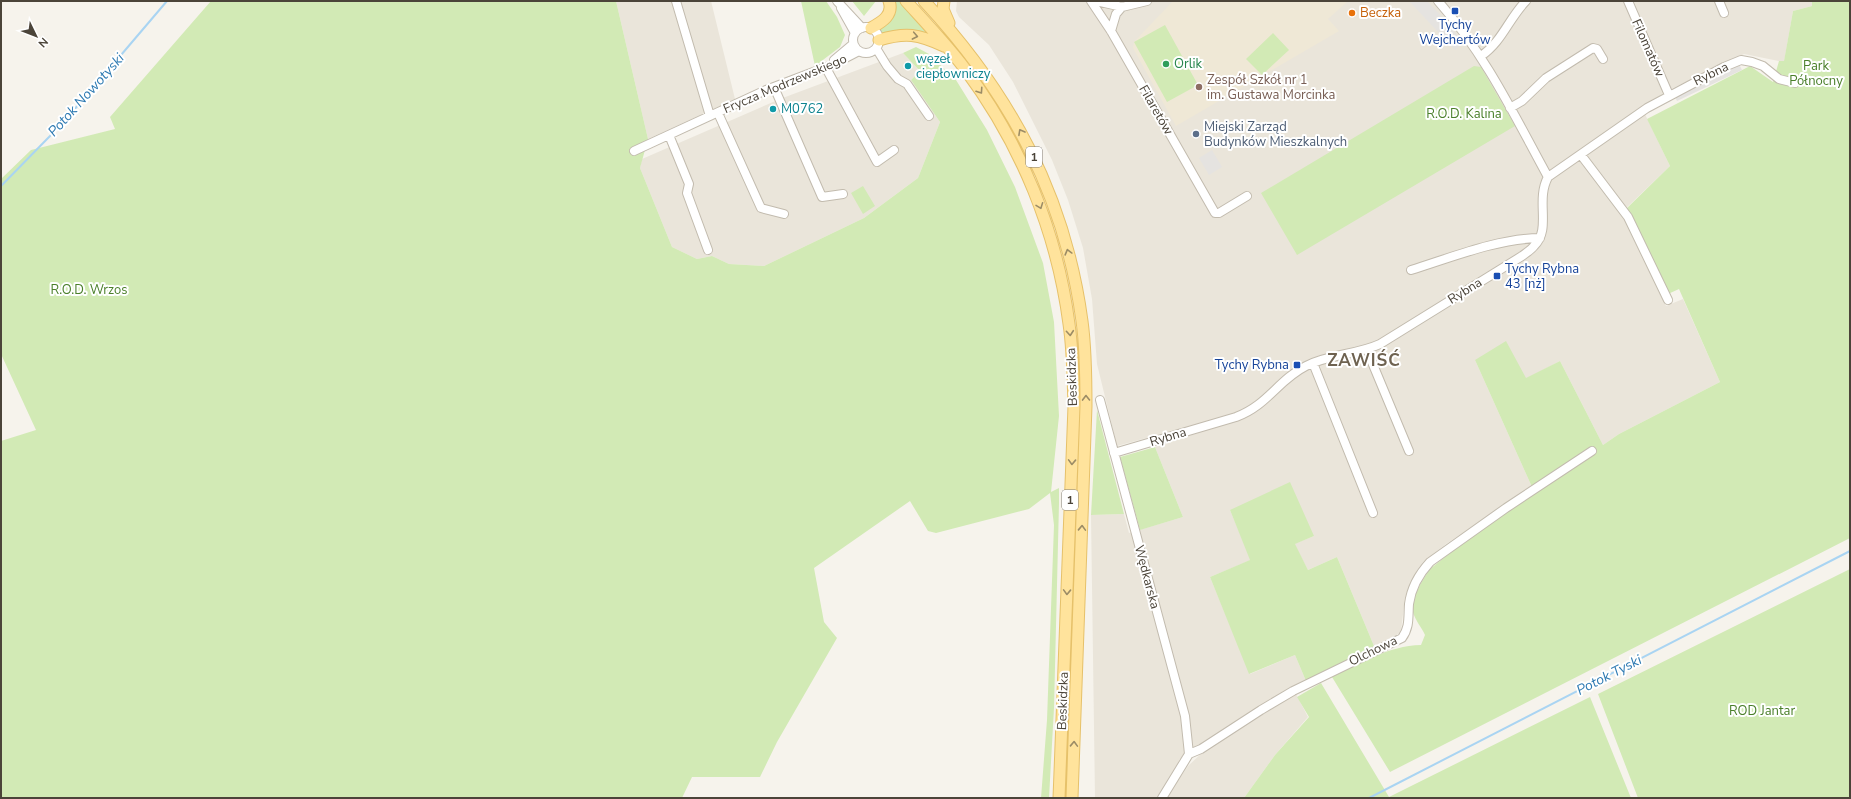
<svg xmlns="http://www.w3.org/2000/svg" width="1851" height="799" viewBox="0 0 1851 799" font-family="'Nunito Sans',sans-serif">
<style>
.residential{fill:#eae5da}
.education{fill:#efe8d6}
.green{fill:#d2eab5}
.parking{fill:#e5e3e0}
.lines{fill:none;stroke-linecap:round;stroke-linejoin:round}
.stream{stroke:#a9d4f2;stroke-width:2}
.minor-casing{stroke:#c2bbae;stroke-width:10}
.major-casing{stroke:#e6c16a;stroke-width:13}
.minor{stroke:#fff;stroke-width:8}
.major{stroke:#ffe39c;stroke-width:11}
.oneway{stroke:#9c8c66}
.transit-dot{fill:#1a4fb4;stroke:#fff;stroke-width:1.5}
.food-dot{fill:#e8710a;stroke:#fff;stroke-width:1.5}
.leisure-dot{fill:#2e9e5b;stroke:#fff;stroke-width:1.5}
.culture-dot{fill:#0f9aa8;stroke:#fff;stroke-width:1.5}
.education-dot{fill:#8d6e63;stroke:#fff;stroke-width:1.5}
.service-dot{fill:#5c6f8a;stroke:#fff;stroke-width:1.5}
.labels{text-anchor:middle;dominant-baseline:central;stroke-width:4;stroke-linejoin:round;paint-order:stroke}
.shield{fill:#fff;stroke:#817c74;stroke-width:1}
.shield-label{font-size:12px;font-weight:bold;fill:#4b4439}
.food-label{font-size:13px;fill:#c56008;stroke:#fff;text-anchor:start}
.transit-label{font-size:13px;fill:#164399;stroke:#fff}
.street-label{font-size:13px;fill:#4b4439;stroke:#fff}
.culture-label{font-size:13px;fill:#0d838f;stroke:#fff;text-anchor:start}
.leisure-label{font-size:13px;fill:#27864d;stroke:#fff;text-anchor:start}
.park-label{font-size:13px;fill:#4a7f2a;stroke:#fff}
.education-label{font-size:13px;fill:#785e54;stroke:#fff;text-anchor:start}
.service-label{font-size:13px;fill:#4e5e75;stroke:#fff;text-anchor:start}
.water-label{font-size:14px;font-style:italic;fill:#2e7ab2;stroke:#fff}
.district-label{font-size:17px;font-weight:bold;letter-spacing:1px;fill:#6e6250;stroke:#fff}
</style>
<rect width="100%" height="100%" fill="#f6f3ec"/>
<path class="residential" d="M616,1H711L735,99L648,139Z
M957,1H1812V6L1793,11L1784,62L1744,54L1667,91L1642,108L1670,166L1621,213L1666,306L1683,299L1720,382L1619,434L1603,445L1560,361L1526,379L1475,360L1532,487L1446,544L1423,562L1417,570L1405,597L1401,631L1395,637L1374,646L1337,557L1308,570L1294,544L1314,536L1230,510L1251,560L1210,577L1250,674L1295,655L1306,681L1282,692L1179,760L1178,767L1157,798H1095L1091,515L1124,514L1129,533L1183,517L1155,447L1198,433L1194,425L1117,446L1097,364L1092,299L1083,248L1068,200L1052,160L1013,82L989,45L959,17L956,11Z
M903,53L920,71L911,80L940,122L918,178L864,218L764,266L729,264L712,256L697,259L672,247L640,168L642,159L780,99Z
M1296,694L1308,717L1275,755L1244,798H1166L1188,766L1204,751Z"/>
<path class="education" d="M1173,1H1348L1328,19L1339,31L1176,126L1133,48L1134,42Z"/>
<path class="green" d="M211,1H616L648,139L640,168L672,247L697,259L712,256L729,264L764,266L864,218L918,178L940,122L911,80L920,71L903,53L916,47L929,54L956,80L987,130L1015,187L1043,263L1054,322L1059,416L1051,492L1059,488V503L1054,708L1049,798H1041L1047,720L1054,525L1050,493L1029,509L936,533L928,531L910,501L814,568L824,622L837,638L777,742L760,777H692L682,798H1V441L36,430L1,354V179L31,150L115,129L110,117Z
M801,1H826L837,17L845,35L840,47L815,66Z
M852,1H876L864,16Z
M892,1H899L929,34L882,36L878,29Z
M1812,1H1850V538L1390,772L1332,677C1361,663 1388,646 1421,645L1425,635C1422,628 1415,620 1413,612C1410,599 1423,579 1430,569L1532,487L1475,360L1506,341L1526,378L1560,361L1603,445L1619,434L1720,382L1679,289L1668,294L1626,209L1670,166L1647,119L1750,66L1773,82L1779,61H1784L1793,11L1812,6Z
M1165,25L1198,85L1167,102L1134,42Z
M1273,33L1289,50L1262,75L1246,59Z
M1474,66L1481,67L1515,126L1297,255L1261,193Z
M863,186L875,206L863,214L851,193Z
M1097,410L1124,514L1091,515Z
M1155,447L1183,517L1140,530L1120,457Z
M1290,482L1314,536L1295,544L1308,570L1337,557L1374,646L1306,681L1295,655L1249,674L1210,577L1250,560L1230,510Z
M1850,569V798H1638L1598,694Z
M1321,683L1389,797L1590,697L1631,798H1244L1275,755L1309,717L1297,697Z"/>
<path class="parking" d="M1409,1H1427L1447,22L1463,43L1455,50Z
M1739,64L1742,70L1677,101L1674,95Z
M1212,150L1222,167L1209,175L1199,158Z"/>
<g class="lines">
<path class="stream" d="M1,186L50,136L81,102L167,1
M1369,798L1850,551"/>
<defs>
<path id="minor" d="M676,1L710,116
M837,1L862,28
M1091,1L1111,31L1215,213H1219L1247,196
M1096,1L1122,7L1147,1
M1438,1C1486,55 1514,115 1548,177
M1628,1L1669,95
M1719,1L1724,13
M841,8L855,33
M853 40a13 13 0 1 1 26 0a13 13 0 1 1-26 0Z
M1111,31L1116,14L1122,7
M876,48L887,66L898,79L907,84L929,116
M1481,56C1502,42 1509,18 1526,1
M834,60L853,44
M826,68L877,162L894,150
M774,87L822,197L843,194
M1510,108L1522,101L1546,78L1593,48L1597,49L1603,59
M718,113L761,208L784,214
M669,135L689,184L687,193L708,250
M634,151L766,90L832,65L859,51
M1581,155L1628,217L1668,300
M1411,270C1453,257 1496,239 1540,238
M1368,349L1369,355L1409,451
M1313,363L1373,513
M1100,400L1185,716L1189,754
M1114,453L1236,417C1268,405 1278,380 1306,366C1329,354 1356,355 1380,344L1522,256C1526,253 1531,250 1534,246C1552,229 1535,201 1548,177L1647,108L1724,67L1741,60L1752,62L1763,66L1779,79L1795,83
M1162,798L1189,754L1201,749L1261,710L1293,691L1402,638C1410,627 1408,617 1409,604C1411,589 1419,574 1430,562L1506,508L1592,451"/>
<path id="major" d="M906,1C926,23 947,45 965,69C1021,144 1057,232 1069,324C1073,351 1073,378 1074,406L1059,798
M924,1C1010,93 1065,195 1082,321C1086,350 1086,378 1086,406L1072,798
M944,1L943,9L949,23
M871,28C882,22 894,15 889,1
M879,40C906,32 918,34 944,46"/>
</defs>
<use href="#minor" class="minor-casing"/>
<use href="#major" class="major-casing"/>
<use href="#minor" class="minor"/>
<use href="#major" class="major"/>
</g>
<defs><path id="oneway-chevron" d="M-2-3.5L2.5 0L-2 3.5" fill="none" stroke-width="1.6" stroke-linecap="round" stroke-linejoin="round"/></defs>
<g class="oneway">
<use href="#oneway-chevron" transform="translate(915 36) rotate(11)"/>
<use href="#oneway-chevron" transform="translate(980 91) rotate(56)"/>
<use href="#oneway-chevron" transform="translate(1021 132) rotate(-119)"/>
<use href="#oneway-chevron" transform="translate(1040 206) rotate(69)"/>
<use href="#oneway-chevron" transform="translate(1068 252) rotate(-105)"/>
<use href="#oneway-chevron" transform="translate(1070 333) rotate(85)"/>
<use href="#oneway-chevron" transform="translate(1086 398) rotate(-91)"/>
<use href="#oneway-chevron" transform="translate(1072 462) rotate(92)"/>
<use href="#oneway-chevron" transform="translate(1082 528) rotate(-88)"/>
<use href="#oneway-chevron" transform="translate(1067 592) rotate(92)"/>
<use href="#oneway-chevron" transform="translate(1074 744) rotate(-88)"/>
</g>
<g class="transit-dot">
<rect x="1451" y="7" width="8" height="8" rx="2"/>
<rect x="1493" y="272" width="8" height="8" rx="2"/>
<rect x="1293" y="361" width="8" height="8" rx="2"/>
</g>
<circle class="food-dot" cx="1352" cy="13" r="4"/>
<circle class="leisure-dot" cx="1166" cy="64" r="4"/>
<g class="culture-dot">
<circle cx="908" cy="66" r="4"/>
<circle cx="773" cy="109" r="4"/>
</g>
<circle class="education-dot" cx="1199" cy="87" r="4"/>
<circle class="service-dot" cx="1196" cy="134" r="4"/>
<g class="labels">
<g class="shield">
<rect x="1026" y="147" width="16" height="20" rx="3"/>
<rect x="1062" y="490" width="16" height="20" rx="3"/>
</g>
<g class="shield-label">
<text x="1034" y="157">1</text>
<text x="1070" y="500">1</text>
</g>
<g class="food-label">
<text x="1360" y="13">Beczka</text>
</g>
<g class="transit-label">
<text x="1455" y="25">Tychy<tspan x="1455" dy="15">Wejchertów</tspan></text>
<text x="1505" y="269" text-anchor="start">Tychy Rybna<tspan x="1505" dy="15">43 [nż]</tspan></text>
<text x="1289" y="365" text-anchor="end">Tychy Rybna</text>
</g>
<g class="street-label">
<text transform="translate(1648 48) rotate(66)">Filomatów</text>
<text transform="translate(1711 74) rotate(-26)">Rybna</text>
<text transform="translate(785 84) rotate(-23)">Frycza Modrzewskiego</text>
<text transform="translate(1156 110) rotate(60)">Filaretów</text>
<text transform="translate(1465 291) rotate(-32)">Rybna</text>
<text transform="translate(1072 377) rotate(-92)">Beskidzka</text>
<text transform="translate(1168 437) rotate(-17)">Rybna</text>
<text transform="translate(1147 577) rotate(75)">Wędkarska</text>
<text transform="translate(1373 651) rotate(-26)">Olchowa</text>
<text transform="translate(1063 701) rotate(-88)">Beskidzka</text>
</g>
<g class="culture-label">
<text x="916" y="59">węzeł<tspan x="916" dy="15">ciepłowniczy</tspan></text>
<text x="781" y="109">M0762</text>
</g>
<g class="leisure-label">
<text x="1174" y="64">Orlik</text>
</g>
<g class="park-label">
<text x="1816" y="66">Park<tspan x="1816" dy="15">Północny</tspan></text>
<text x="1464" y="114">R.O.D. Kalina</text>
<text x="89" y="290">R.O.D. Wrzos</text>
<text x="1762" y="711">ROD Jantar</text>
</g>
<g class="education-label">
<text x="1207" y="80">Zespół Szkół nr 1<tspan x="1207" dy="15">im. Gustawa Morcinka</tspan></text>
</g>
<g class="service-label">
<text x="1204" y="127">Miejski Zarząd<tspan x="1204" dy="15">Budynków Mieszkalnych</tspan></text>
</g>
<g class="water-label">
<text transform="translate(86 95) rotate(-48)">Potok Nowotyski</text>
<text transform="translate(1609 675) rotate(-27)">Potok Tyski</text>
</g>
<g class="district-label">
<text x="1364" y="360">ZAWIŚĆ</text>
</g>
</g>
<rect width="1851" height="799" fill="none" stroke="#4b4439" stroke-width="4"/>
<g transform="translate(36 36) rotate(133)" stroke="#ffffff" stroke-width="3" paint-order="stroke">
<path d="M0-3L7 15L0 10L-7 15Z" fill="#4b4439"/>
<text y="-6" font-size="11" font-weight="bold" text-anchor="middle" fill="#4b4439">N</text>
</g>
</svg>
